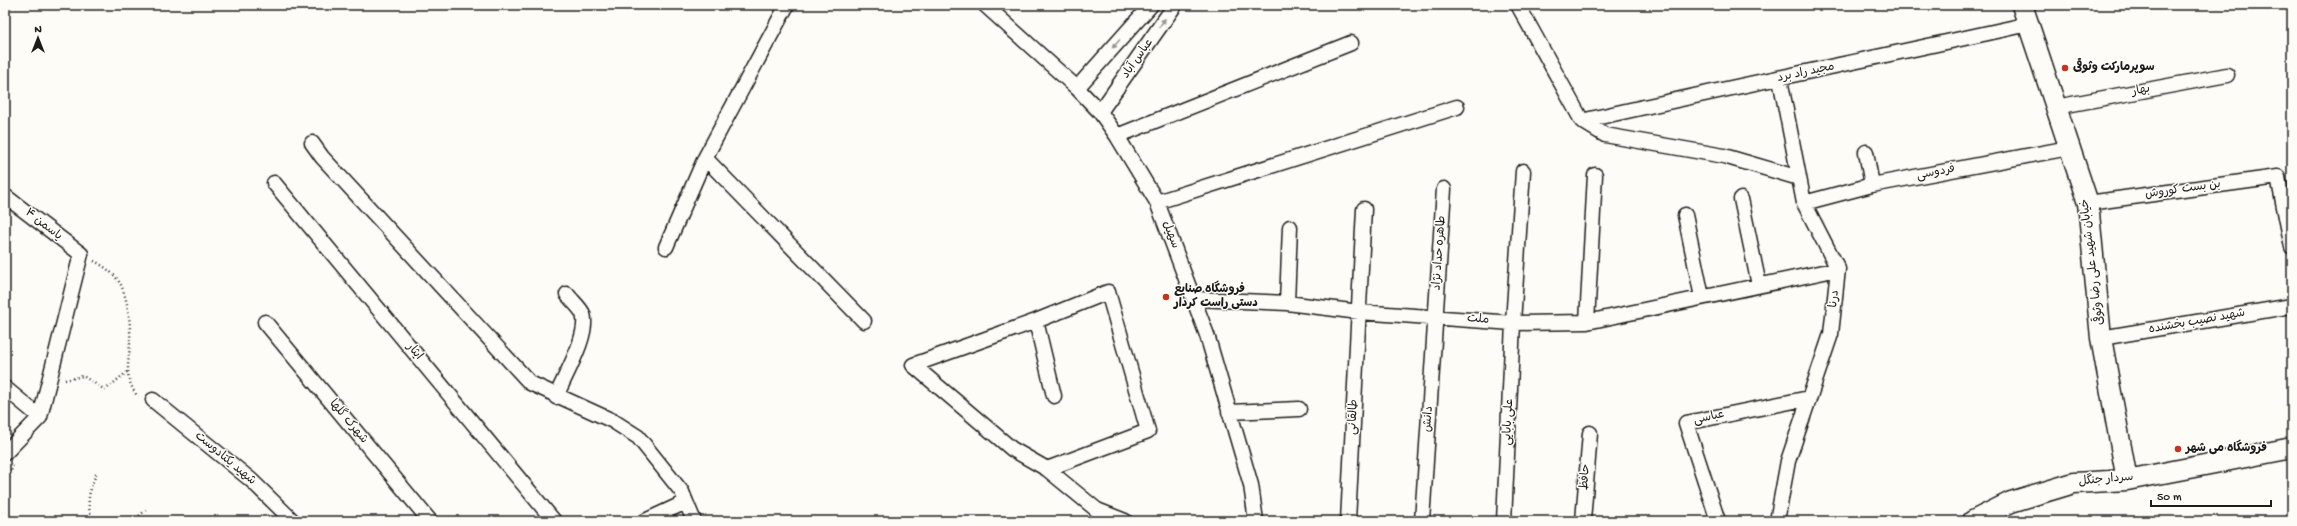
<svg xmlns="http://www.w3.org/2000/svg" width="2297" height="526" viewBox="0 0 2297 526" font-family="'Gochi Hand','Playpen Sans Arabic',sans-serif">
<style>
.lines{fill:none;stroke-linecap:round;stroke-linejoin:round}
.street-casing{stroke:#1c1c1c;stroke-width:17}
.secondary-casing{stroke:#1c1c1c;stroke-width:23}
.path{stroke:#1c1c1c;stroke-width:2.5;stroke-dasharray:1 3;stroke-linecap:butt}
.street{stroke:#fdfcf7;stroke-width:14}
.secondary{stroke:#fdfcf7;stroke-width:20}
.oneway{fill:#989794}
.poi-dot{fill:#c8321e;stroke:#fdfcf7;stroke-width:1.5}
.labels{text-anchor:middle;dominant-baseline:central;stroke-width:3;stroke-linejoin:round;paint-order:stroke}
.street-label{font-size:12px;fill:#1c1c1c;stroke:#fdfcf7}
.poi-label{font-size:12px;font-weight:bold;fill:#1c1c1c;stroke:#fdfcf7;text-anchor:start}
</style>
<rect width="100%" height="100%" fill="#fdfcf7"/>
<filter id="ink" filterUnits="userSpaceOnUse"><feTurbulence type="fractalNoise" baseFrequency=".025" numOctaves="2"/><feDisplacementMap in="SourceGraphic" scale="8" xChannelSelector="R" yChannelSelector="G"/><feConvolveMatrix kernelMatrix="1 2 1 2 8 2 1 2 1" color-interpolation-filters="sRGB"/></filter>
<g filter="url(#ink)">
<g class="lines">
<defs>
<path id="street" d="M985,5L1077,88L1100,112L1117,136L1157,202L1207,335L1251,485L1256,521
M1518,5L1582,121L1605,135L1724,156L1799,178
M1077,88L1151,5
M2056,107L2227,75
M1100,112L1175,5
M1582,121C1731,87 1880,57 2029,24
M1117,136L1351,43
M312,143L322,157L530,383L613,421L638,437L682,492L686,502
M1866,152L1872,185
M705,158L864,321
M274,183L554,521
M5,196L81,254L40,417L5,453
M1741,199L1759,285
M1157,202L1457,107
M1804,203L1872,185L2069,148
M2088,203L2278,177L2292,247
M1685,215L1702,297
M666,247L705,158L787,5
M1195,299L1287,303L1359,312L1513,323L1587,322L1838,269
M1287,303L1290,227
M1036,321L1054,396
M265,322L430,521
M1587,322L1595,175
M2101,338L2292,306
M5,388L40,417
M556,397C564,377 590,334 583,314C580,307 571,300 567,294
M153,400L251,480L293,521
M1229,412L1299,409
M1047,469L1148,431L1108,292L1036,321L913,365L1012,449L1047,469L1097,510L1125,521
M645,521L686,502L694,521
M1348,521L1364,209
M1422,521L1444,189
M1504,521L1513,323L1523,171
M1583,521L1590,433
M1718,521L1686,423L1809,398
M1777,521L1788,461L1831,334L1838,269L1804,203L1780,79"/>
<path id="secondary" d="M2022,5L2088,203L2101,338L2127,480
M1973,521L2011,502L2074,483L2127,480L2292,448"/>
</defs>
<use href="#street" class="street-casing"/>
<use href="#secondary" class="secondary-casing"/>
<path class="path" d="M94,261C103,265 116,275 121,285C128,301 131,324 130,342C129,365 123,376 138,397
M65,380L83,376L105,390L127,372
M11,521C4,503 5,484 13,466
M94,521C84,505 90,488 97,472
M133,521L146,510"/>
<use href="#street" class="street"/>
<use href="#secondary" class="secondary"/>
</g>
<defs><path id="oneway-solid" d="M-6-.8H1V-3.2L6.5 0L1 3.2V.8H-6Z"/></defs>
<g class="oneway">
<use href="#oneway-solid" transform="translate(1162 23) rotate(-55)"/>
<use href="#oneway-solid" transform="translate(1116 44) rotate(132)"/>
</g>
</g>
<g class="poi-dot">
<circle cx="2065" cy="68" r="4"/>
<circle cx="1166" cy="297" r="4"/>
<circle cx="2178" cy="449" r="4"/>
</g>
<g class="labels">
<g class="street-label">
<text transform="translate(1138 59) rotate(-55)">عباس آباد</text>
<text transform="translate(1806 73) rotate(-12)">مجید راد برد</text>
<text transform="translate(2141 91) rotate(-11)">بهار</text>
<text transform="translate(1936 173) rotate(-11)">فردوسی</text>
<text transform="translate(2183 190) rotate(-8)">بن بست کوروش</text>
<text transform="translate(43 225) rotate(38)">یاسمن ۴</text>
<text transform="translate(1170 235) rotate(69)">سهیل</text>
<text transform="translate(1440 253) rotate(-86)">طاهره حداد نژاد</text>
<text transform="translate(2093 262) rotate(-97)">خیابان شهید علی رضا وثوقی</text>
<text transform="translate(1835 299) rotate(-83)">درنا</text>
<text transform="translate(1478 320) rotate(5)">ملت</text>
<text transform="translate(2197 322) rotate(-10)">شهید نصیب بخشنده</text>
<text transform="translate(414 352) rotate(50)">ایثار</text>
<text transform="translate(1354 417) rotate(-87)">طالقانی</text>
<text transform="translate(1709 418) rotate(-12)">عباسی</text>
<text transform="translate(1429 419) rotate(-86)">دانش</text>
<text transform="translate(348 422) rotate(50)">شهرک گلها</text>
<text transform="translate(1509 422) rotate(-87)">علی بابایی</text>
<text transform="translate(225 459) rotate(40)">شهید یکتادوست</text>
<text transform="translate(1586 477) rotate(-86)">حافظ</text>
<text transform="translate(2106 480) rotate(-5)">سردار جنگل</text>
</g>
<g class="poi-label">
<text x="2073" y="68">سوپرمارکت وثوقی</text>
<text x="1174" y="290">فروشگاه صنایع<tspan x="1174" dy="14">دستی راست کردار</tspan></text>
<text x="2186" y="449">فروشگاه می شهر</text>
</g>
</g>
<rect width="2297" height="526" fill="none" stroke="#fdfcf7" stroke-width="20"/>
<rect x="10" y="10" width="2277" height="506" fill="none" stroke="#1c1c1c" stroke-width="1.5" filter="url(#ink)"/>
<g transform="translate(38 38)" stroke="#fdfcf7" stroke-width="3" paint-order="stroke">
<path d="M0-3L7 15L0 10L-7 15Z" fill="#1c1c1c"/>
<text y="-6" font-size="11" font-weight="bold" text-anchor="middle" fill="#1c1c1c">N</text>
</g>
<path d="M2151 500v6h120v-6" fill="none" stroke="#1c1c1c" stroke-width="2"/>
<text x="2157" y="500" font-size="12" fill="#1c1c1c" stroke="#fdfcf7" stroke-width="3" paint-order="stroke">50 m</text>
</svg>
